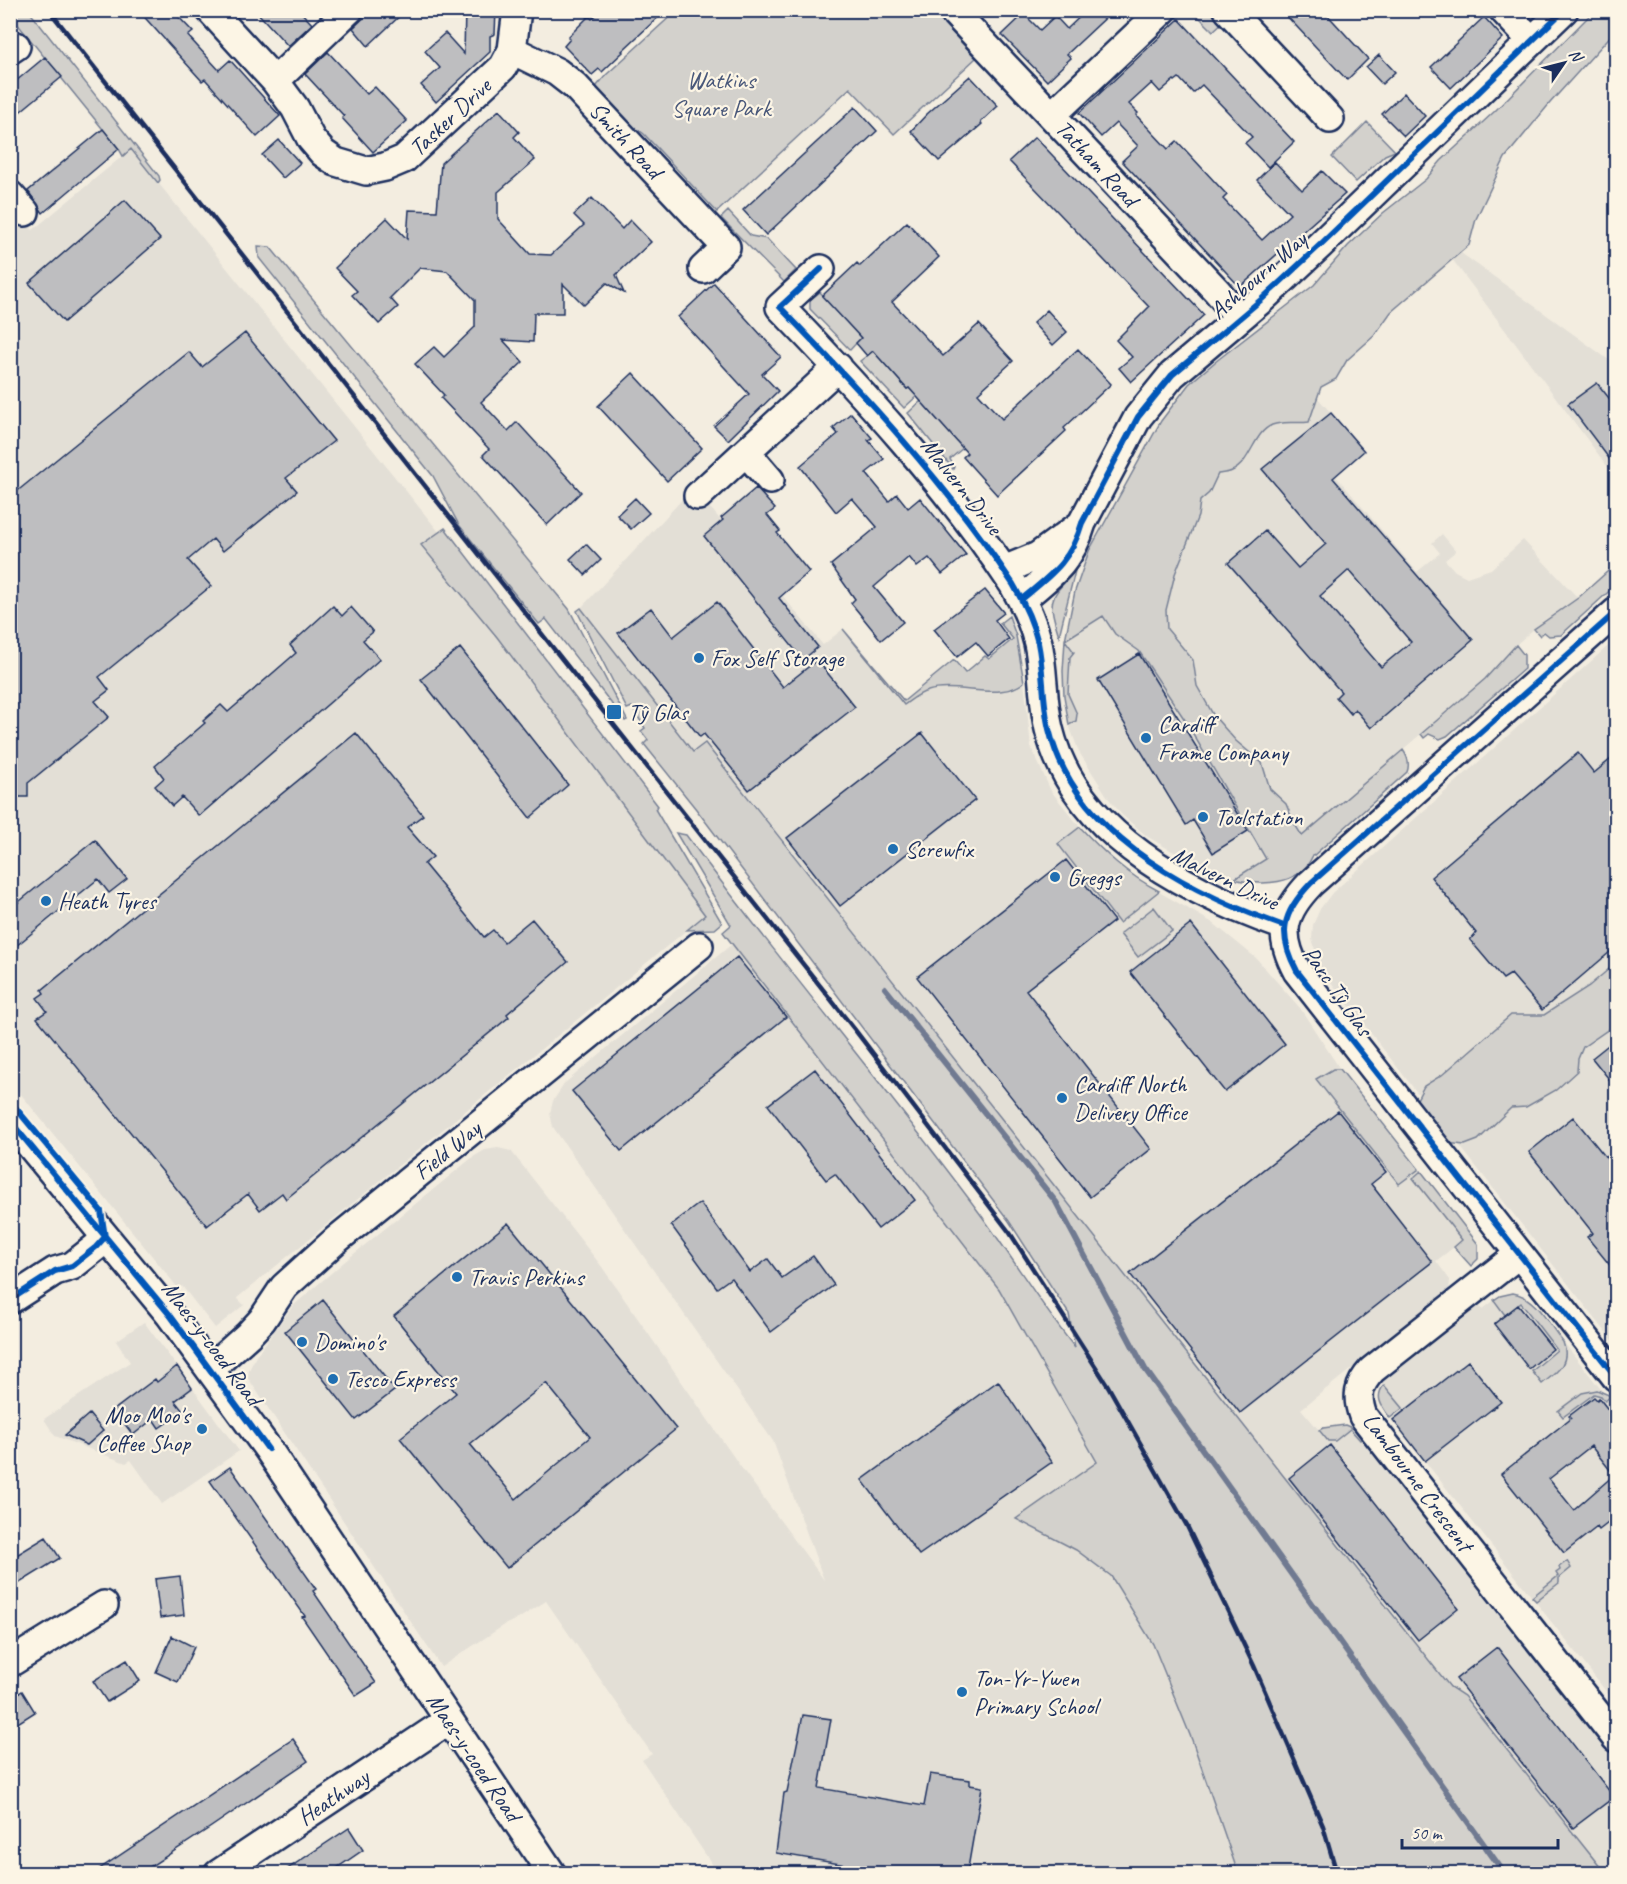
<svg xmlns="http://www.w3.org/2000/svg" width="1627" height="1884" viewBox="0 0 1627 1884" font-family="Caveat,sans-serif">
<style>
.built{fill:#e3dfd6}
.green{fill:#d3d1cc;stroke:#778095;stroke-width:1.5}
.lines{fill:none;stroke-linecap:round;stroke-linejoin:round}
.stream{stroke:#707a91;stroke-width:6}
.building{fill:#bebec0;stroke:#1b2f5e;stroke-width:1.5;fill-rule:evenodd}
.minor-casing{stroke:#1b2f5e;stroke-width:32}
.minor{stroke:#fcf5e5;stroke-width:27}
.rail{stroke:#1b2f5e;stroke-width:4.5}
.cycleway-casing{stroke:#fcf5e5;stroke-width:10}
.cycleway{stroke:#0057b8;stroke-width:6}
.poi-dot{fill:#1f6fb2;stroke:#fcf5e5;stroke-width:2}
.labels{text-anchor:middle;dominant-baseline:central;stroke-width:4.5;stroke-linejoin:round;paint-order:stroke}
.park-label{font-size:24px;fill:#49587a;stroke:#fcf5e5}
.street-label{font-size:24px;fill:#1b2f5e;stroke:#fcf5e5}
.poi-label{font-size:24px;fill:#1b2f5e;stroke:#fcf5e5;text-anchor:start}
</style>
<rect width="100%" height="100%" fill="#f3ede0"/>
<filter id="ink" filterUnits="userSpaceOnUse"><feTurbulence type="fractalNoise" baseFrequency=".0167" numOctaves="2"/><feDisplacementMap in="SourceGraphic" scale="12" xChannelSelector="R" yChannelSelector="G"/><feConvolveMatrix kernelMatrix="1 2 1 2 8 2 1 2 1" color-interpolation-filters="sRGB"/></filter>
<g filter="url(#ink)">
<path class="built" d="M131,149L439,532L440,548L497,637L705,915L237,1298L244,1305L215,1328L182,1286L178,1288L11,1082L10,229L23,219L33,230Z
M1461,253L1616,365V478L1452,259Z
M1311,390L1364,451L1336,476L1417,572L1440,553L1432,543L1442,534L1456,551L1445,560L1455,571L1467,577L1491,569L1523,540L1578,598L1543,621L1519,642L1485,679L1274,860L1271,856L1234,879L1184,858L1148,837L1122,815L1109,799L1079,752L1069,725L1064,696L1065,640L1108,612L1201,479Z
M691,490L713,511L823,645L843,629L903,701L954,660L965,673L985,656L989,659L1013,639L1000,623L1009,616L1016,636L1024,682L1031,747L1051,791L1080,827L1109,857L1140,881L1213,923L1256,958L1300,1008L1340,1069L1478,1244V1259L1471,1266L1454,1247L1436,1261L1450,1280L1449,1291L1301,1409L1319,1430L1323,1428L1345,1425L1359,1431L1616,1759V1873L1601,1868L1464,1696L1450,1688L764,817L705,743L693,752L581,608Z
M1616,639V963L1433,1113L1320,968L1312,939L1313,925L1320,909L1332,893Z
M732,944L999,1289L1097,1462L1017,1519L1076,1550L1111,1576L1153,1644L1192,1740L1238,1873H718L642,1760L652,1754L546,1601L518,1619L506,1624L441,1667L248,1378L249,1370L256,1356L293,1306L344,1262L473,1157L485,1150L498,1148L511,1151L602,1267L740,1466L824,1580L773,1441L553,1127L550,1113L553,1101L565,1083Z
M1616,1005V1345L1453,1137Z
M1513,1293L1520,1294L1530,1300L1603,1392L1616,1401V1704L1380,1404V1392L1384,1385L1381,1381L1478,1304L1483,1309L1500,1296Z
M144,1322L239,1451L162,1504L131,1460L126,1463L55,1436L44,1419L130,1362L116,1341Z"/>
<path class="green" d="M10,11H29L159,176L160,180L158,183L131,149L123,156L119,149L11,16Z
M672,11H932L976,58L894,134L850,88L717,212L644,134L639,130L632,132C619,117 609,101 596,87L606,75L674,13Z
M1193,11H1215L1225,20L1213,31Z
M1594,11H1616V30L1550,103L1505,158L1476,219L1469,245L1391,312L1374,336L1347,360L1336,379L1321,387L1309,422C1296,424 1285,420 1272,425C1253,433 1251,463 1232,471C1228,473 1222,473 1218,474L1209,493L1200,501L1198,516L1175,574L1166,610L1167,629L1193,660L1197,686L1214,716L1236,741L1262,763L1270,789L1286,804L1294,823L1302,836L1403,750C1408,757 1410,764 1407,772L1312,857C1299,886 1261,886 1234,879L1266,859L1185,720L1139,651L1115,634L1103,616L1065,640L1074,652L1070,657L1068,694L1077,714L1076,721L1069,725L1064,696L1063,671L1065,640L1075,591L1089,551L1161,421L1189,384L1215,362L1314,285L1348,246L1383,213L1426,179L1441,161L1495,111Z
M1367,122L1395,151L1385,155L1356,182L1332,157Z
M728,211L751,236L767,239L796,270L784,282L721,218Z
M258,246L270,247L569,609L627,720L625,721L546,619L539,624L459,525L433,476L259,258Z
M820,292L861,338L850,350L810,309V300Z
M873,351L907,389L909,388L917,396L904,408L860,361Z
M921,401L963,448L950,459L954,467L953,469L908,413Z
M445,528L658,806L655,809L722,923L715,929L687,930L705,915L497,637L421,545Z
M1616,564V585L1561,635L1549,636L1544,632L1540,636L1534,629L1578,598Z
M1075,571L1059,636C1048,599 1048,600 1075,571Z
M581,608L693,752L705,743L1450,1687L1464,1696L1601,1868L1616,1873H1238L1192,1740L1153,1644L1111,1576L1076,1550L1016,1519L1097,1462L999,1289L723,932L731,925L676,833L686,835C780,962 883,1083 978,1211C1011,1255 1040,1304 1075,1348L1069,1314L1009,1221L696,809L644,744L648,740L641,731L645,728L632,707L627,709L577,611Z
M1009,616L1016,636L1024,682C1002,702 957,682 928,691C919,693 911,700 904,705L843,629L904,701L954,660L965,673L985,656L989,659L1013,639L1000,623Z
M1516,645L1524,655V669L1447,736L1440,739L1429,734L1424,738L1421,734L1485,679Z
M1080,827C1104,853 1128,875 1159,891L1119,923L1058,844Z
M1154,907L1172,931L1138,957L1120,934Z
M1616,963V1024L1583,1047L1578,1059L1577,1071L1556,1090L1526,1107L1511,1108L1478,1140L1465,1145L1445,1143L1413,1107L1424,1086L1442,1075L1511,1015H1544L1589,986Z
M1333,1069H1340L1419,1169L1399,1184L1316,1079Z
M1421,1171L1478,1244V1259L1471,1266L1454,1247L1462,1240L1413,1178Z
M1513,1293C1535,1296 1550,1326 1563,1342C1571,1363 1557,1372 1542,1384L1532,1371L1557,1350L1521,1303L1505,1315L1494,1300L1500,1296Z
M1384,1385L1403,1408L1390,1418C1382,1407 1374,1397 1384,1385Z
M1597,1390L1611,1396L1605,1401L1601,1396L1594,1394L1563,1417L1558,1411L1582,1393Z
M1345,1425L1359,1431L1364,1437L1360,1440L1350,1429L1335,1441H1328L1319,1430L1323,1428Z
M1567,1561L1571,1568L1559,1578V1583L1536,1601L1532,1597L1558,1576L1556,1573L1560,1570L1559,1567Z"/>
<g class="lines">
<path class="stream" d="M885,988L1056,1202L1145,1369L1505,1874"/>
</g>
<path class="building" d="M138,10H172L193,32L188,36L219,70L230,60L280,116L257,137L205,79L202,81Z
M255,10H299L312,24L288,46Z
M372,10H406L368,46L353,28Z
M465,10H496L495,34L490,36V52L436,102L421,85L440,68L425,51L445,33L464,54Z
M601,10H666L622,51L623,52L602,72L599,69L592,75L564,46L570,39L568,37L589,16L592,19Z
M1087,10H1114L1067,54L1071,58L1047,81L1002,35L1024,14L1040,30L1055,16L1067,29Z
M1281,10H1323L1368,59L1347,80Z
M1484,17L1503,38L1451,88L1431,67Z
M1179,19L1294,142L1268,167L1245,143L1252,137L1202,85L1193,93L1179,78L1175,81L1174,80L1160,92L1152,83L1129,104L1138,113L1136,115L1168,149L1177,141L1227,195L1223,199L1262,240L1290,214L1257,180L1275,162L1302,190L1322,171L1345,194L1240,287L1122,161L1138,146L1116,123L1101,137L1079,113Z
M328,52L367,94L375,87L407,121L373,152L342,118L344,116L305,74Z
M1379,55L1395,72L1382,84L1366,67Z
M45,57L62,77L10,120V86Z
M970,76L998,106L981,122L982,124L939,161L911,131L927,114Z
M1404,93L1425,116L1404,136L1382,114Z
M855,107L877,131L766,235L743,210Z
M499,110L519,132L514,137L535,160L498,192V219L530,254L551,255L584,225L574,215L592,198L622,229L630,220L651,242L616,275L624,293L607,283L584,305L563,284V313H534L533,342L503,340L523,362L481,402L508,431L517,422L581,492L547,525L483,455L489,449L441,398L444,395L415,364L434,347L444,357L475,327V300L447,271L420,268L390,298L398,307L379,324L352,295L357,291L335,268L387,218L407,239L409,210L437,211L441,163Z
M103,129L119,149L43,213L28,191Z
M1035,137L1204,315L1131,382L1119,368L1132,357L1116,340L1149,307L1009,161Z
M279,140L300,163L283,178L262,155Z
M125,200L160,239L64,322L29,283Z
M907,222L939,257L892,302L943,356L979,324L1013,361L978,393L1002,419L1078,349L1111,384L1064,428L1066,431L997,495L963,457L967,453L909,388L907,389L873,351L867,356L856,343L861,338L822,296L857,263L860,266Z
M714,283L781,357L762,374L778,391L728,440L714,426L749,394L678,317Z
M1047,310L1067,332L1053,345L1033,323Z
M245,333L334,441L286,478L297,491L223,551L213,539L188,560L211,586L99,677L109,690L95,701L109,717L28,783V797H10V497L189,352L202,367Z
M633,373L702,448L667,481L598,406Z
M1597,383L1617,408V469L1568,404Z
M851,413L872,438L868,440L884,459L866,473L889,501L897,494L908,508L920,498L966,555L942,574L929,558L917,567L909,557L874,587L903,622L881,640L851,603L855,599L831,565L877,527L852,498L836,512L800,466L838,434L833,428Z
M1331,413L1364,451L1333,478L1473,640L1371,728L1355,709L1351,714L1336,697L1341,692L1228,563L1265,531L1298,568L1326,544L1262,469ZM1349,570L1411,642L1381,667L1320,596Z
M756,488L775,509L767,515L780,531L777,533L809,572L779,598L818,647L803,660L704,536L723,520L721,518Z
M635,498L649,513L631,529L617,515Z
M586,544L601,560L585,575L570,559Z
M985,590L1004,613L995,620L1009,639L988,656L976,642L957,657L934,629Z
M717,602L783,687L817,660L855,707L749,790L704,734L700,737L618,633L651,608L673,637Z
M333,606L342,616L351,607L373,632L363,640L380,659L199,816L182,797L172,806L155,786L164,778L155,766L205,723L203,721L221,705L228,712L296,653L290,645Z
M460,648L568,785L530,818L421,679Z
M1139,654L1248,831L1213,853L1193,820L1186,825L1098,680Z
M356,733L423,815L407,827L433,857L424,864L484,937L493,930L504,942L532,919L568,962L507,1014L509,1017L286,1199L282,1193L260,1210L248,1194L207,1226L37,1018L47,1011L37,998L44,993L42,990Z
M922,733L975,800L840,906L787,838Z
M1578,753L1594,773L1617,754V946L1542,1010L1511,974L1503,979L1470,940L1476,933L1431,877Z
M95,840L127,879L109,893L98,879L10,951V909Z
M1066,860L1114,921L1026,990L1151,1149L1090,1197L917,977Z
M1191,924L1285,1044L1225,1092L1130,972Z
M737,957L786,1017L621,1151L572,1091Z
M1617,1038V1089L1592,1058Z
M815,1069L915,1200L878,1229L835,1174L826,1180L768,1105Z
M1338,1111L1386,1172L1371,1184L1432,1262L1240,1413L1130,1274Z
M1573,1117L1617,1171V1274L1587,1237L1593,1233L1529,1152Z
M700,1203L750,1272L768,1259L782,1278L813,1256L834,1285L771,1332L731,1278L717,1288L671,1225Z
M508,1223L676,1429L507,1568L400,1438L456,1393L394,1316ZM546,1383L590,1437L516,1499L470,1444Z
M323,1300L395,1390L356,1420L285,1331Z
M1518,1305L1553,1349L1529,1369L1494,1324Z
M1468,1361L1501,1402L1425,1461L1393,1420Z
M177,1366L192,1388L175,1401L183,1411L159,1428L153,1419L133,1435L114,1410L155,1379L157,1382Z
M998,1381L1052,1462L919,1555L862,1480Z
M1594,1397L1597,1400L1599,1398L1617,1421V1516L1599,1530L1597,1527L1564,1553L1501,1474L1571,1418L1569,1416ZM1591,1446L1614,1475L1574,1510L1549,1479Z
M89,1414L103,1431L87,1445L65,1435Z
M1330,1445L1458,1608L1418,1640L1289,1478Z
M230,1467L316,1589L313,1591L376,1683L356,1696L302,1617L305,1616L210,1481Z
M46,1537L60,1558L10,1589V1559Z
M180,1576L184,1615L160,1618L155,1579Z
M172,1636L194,1647L178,1682L156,1672Z
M1497,1647L1614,1797L1573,1828L1456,1679Z
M127,1660L140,1681L107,1702L93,1681Z
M22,1691L35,1712L10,1728V1699Z
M803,1715L831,1719L819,1788L924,1806L930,1774L970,1780V1785L982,1787L967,1874H898L776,1853L784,1793L787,1792Z
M293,1739L308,1761L211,1827L139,1874H92Z
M349,1828L363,1850L328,1874H280Z"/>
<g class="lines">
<defs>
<path id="minor" d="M210,10L275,81L295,108L311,139L323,153L336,162L366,171L385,167L404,159L503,67L512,50L517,10
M952,10L1217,291L1239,317
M1228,10L1330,119
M1503,10L1532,41
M10,50L16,46
M512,50L557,72L575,86L726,247L703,269
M275,81L349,10
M1052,115L1163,10
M10,195L25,212
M821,269L780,307C864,394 946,483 1013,584C1024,603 1033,622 1038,643C1044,671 1042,700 1049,729C1074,834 1190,893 1284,926
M746,452L770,480
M698,496L838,367
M1004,570L1038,556L1079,526
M1022,599C1051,575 1071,561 1082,523L1138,417L1172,375L1262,299L1320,245L1564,10
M1616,612L1311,883C1282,913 1277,934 1297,971L1616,1377
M10,1121L170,1315L268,1449L552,1874
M1519,1254L1372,1370C1358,1385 1356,1397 1363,1416L1616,1738
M10,1300L55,1271L72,1266L96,1247L105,1237
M210,1369L248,1335L262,1320L284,1287L336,1240L699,946
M10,1663L104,1605
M218,1874L449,1720"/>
</defs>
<use href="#minor" class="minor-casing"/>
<use href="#minor" class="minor"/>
<path class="rail" d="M49,10L855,1030L1010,1233L1108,1386L1187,1526L1254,1666L1323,1826L1337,1874"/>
<defs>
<path id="cycleway" d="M821,269L780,307C864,394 946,483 1013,584C1024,603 1033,622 1038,643C1044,671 1042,700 1049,729C1074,834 1190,893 1284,926
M1022,599C1051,575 1071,561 1082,523L1138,417L1172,375L1262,299L1320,245L1564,10
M1616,612L1311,883C1282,913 1277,934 1297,971L1616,1377
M10,1101L101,1211L105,1237
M10,1126L15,1127L170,1315L268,1449
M10,1300L55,1271L72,1266L96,1247L105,1237"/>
</defs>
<use href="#cycleway" class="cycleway-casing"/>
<use href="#cycleway" class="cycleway"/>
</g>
</g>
<g class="poi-dot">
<circle cx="699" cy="658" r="6"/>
<rect x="606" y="704" width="16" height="16" rx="3"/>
<circle cx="1146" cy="738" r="6"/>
<circle cx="1203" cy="817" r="6"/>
<circle cx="893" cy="849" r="6"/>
<circle cx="1055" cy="877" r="6"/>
<circle cx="46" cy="901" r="6"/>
<circle cx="1062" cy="1098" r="6"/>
<circle cx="457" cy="1277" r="6"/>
<circle cx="302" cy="1342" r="6"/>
<circle cx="333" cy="1379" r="6"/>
<circle cx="202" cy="1429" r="6"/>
<circle cx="962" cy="1692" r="6"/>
</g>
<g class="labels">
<g class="park-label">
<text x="721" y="80">Watkins<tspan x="721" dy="28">Square Park</tspan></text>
</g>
<g class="street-label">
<text transform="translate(450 117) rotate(-43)">Tasker Drive</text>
<text transform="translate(626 140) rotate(47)">Smith Road</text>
<text transform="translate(1097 163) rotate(47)">Tatham Road</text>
<text transform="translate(1258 275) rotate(-41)">Ashbourn Way</text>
<text transform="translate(962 486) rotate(52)">Malvern Drive</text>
<text transform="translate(1225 878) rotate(26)">Malvern Drive</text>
<text transform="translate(1338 991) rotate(55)">Parc Tŷ Glas</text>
<text transform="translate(447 1150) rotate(-39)">Field Way</text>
<text transform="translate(212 1343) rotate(53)">Maes-y-coed Road</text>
<text transform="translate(1418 1482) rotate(53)">Lambourne Crescent</text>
<text transform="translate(474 1757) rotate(56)">Maes-y-coed Road</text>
<text transform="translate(333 1797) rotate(-34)">Heathway</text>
</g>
<g class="poi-label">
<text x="711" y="658">Fox Self Storage</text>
<text x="628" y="712">Tŷ Glas</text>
<text x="1158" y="724">Cardiff<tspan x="1158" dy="28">Frame Company</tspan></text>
<text x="1215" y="817">Toolstation</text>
<text x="905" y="849">Screwfix</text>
<text x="1067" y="877">Greggs</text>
<text x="58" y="901">Heath Tyres</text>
<text x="1074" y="1084">Cardiff North<tspan x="1074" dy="28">Delivery Office</tspan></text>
<text x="469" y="1277">Travis Perkins</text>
<text x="314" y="1342">Domino's</text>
<text x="345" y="1379">Tesco Express</text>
<text x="190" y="1415" text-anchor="end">Moo Moo's<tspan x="190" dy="28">Coffee Shop</tspan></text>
<text x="974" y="1678">Ton-Yr-Ywen<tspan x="974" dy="28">Primary School</tspan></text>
</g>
</g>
<rect width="1627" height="1884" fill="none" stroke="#fcf5e5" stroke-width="36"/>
<rect x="18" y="18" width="1591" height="1848" fill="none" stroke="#1b2f5e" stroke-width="2" filter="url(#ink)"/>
<g transform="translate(1564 63) rotate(55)" stroke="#fcf5e5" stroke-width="4.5" paint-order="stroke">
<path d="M0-4.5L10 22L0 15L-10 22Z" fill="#1b2f5e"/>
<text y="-9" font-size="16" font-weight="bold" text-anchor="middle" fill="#1b2f5e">N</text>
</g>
<path d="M1402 1839v9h156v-9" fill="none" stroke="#1b2f5e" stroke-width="3"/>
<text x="1411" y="1839" font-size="18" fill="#1b2f5e" stroke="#fcf5e5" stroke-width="4.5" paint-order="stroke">50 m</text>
</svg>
